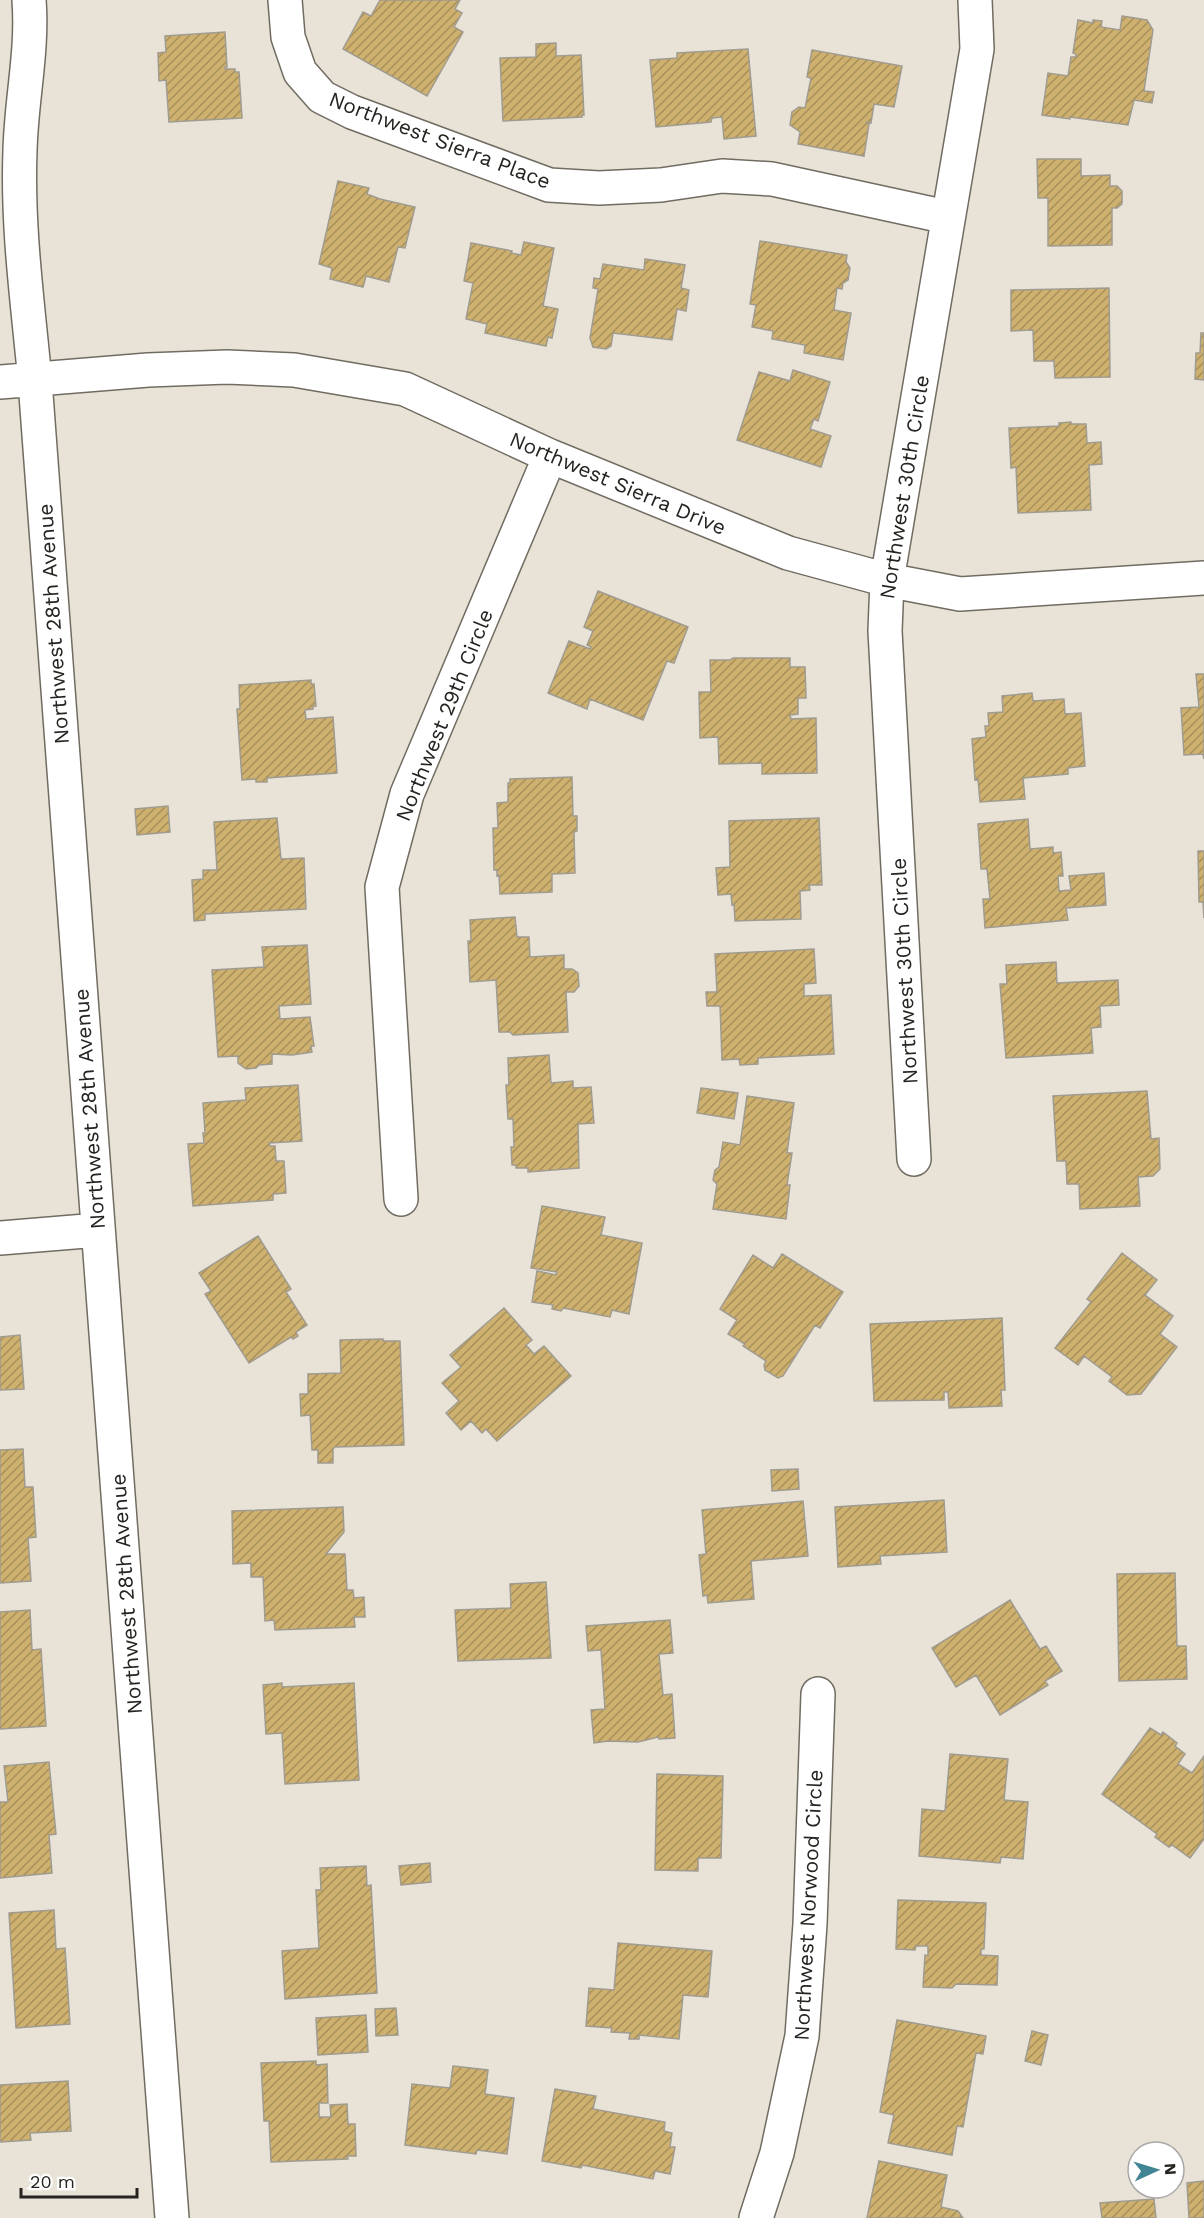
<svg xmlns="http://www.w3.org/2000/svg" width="1204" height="2218" viewBox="0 0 1204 2218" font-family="'Work Sans',sans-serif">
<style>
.building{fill:url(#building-hatch);stroke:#a09b90;stroke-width:1.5}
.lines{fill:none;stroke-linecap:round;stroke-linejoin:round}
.minor-casing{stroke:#716c62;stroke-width:36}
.minor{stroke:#fff;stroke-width:33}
.labels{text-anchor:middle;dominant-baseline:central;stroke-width:4.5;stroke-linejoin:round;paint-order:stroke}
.street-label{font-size:21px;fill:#262420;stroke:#fff}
</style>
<defs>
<pattern id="building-hatch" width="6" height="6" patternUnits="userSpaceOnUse" patternTransform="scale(1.5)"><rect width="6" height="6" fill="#ceb16e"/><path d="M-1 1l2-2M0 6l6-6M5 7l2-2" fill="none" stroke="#a7905a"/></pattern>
</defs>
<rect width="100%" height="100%" fill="#e9e3d7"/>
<path class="building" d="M380,0H460L455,9L462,13L454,27L463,32L427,96L343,49L363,12L371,16Z
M1122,16L1147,20L1153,30L1144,91L1154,92L1152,103L1134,100L1128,125L1070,117V119L1042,115L1048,73L1068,76L1071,57H1076V54L1073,53L1078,20L1093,23V20L1102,21L1101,27L1120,30Z
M225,32L227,67H225V69H235V72H239L242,118L169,122L166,80L159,81L158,53L166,52L165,36Z
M556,43V56L581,55L584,115H582V117L503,121L500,58L536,57V44Z
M748,49L756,136L724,139L722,117L712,118L711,122L656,127L650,60L677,58V53Z
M812,50L902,66L894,107L874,104L871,123L866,122L869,124L864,156L798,144L800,132L790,125L792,112L799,107L805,108L811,78L807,77Z
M1037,159H1081V176L1110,175V186H1117L1122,191V204L1117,208H1112V245L1048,246V198H1038Z
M338,181L369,188L367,194L380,199L415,207L405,248L398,247L389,282L366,276L363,287L330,279L332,268L319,264Z
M760,241L847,255L846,262L850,268L848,280L843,283L842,289L837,288L834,310L851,313L843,360L804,353L805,345L772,339L773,331L752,327L756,305L750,304Z
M524,242L554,248L543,306L558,309L552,338L548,337L546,346L485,333L487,324L466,319L473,283L464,281L471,243L512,251L511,253L521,255Z
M645,259L685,265L681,288L689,290L686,311L677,309L672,340L613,333L611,346L606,349L593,347L590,338L598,289L593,288L594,278L600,279L603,264L644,270Z
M1109,288L1110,377L1055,378L1054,361H1034L1033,330L1011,331V290Z
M1201,333H1204V380L1195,379L1196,353H1200Z
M793,370L830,382L818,421L814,419L810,429L831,436L821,467L737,440L759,372L790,381Z
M1071,422V424H1086L1087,443L1101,442L1102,464L1089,465L1091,510L1018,513L1016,467L1011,468L1009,428L1059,426V423Z
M598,591L688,627L674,663L667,661L643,720L590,699L587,709L548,693L569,641L590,649L591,647L587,645L593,631L584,627Z
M733,658H790V667H805L806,698H798V714L790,715L791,719L816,718L817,773L762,774V763L719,764L718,737L700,738L699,692H711L710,660H730Z
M1196,674H1204V759L1203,754L1184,755L1181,708L1199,707Z
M311,680V684H314L316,706H313V709L305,710L306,719L333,717L337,773L267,778V782H256V779L242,780L237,709H240L239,685Z
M1032,693L1033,701L1064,699L1065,714L1081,713L1085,766L1068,768V774L1023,778L1025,799L980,802L978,779L975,780L972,739L986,737L985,726H989L988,713L1003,712L1002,696Z
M572,777L573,816H577V831L574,832L575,873L552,874V892L500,894L499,875L497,876V870H494L493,828H498L497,803L508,802V783H510V779Z
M168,806L170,832L137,835L135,809Z
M277,818L281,859L304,858L306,909L205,914V920L194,921L192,880L203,879V870H217L214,822Z
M819,818L822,885H809L810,890L800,891L801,919L735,921L734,904L732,905L731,894L718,895L716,868L730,867L729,821Z
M1028,819L1030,849L1053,847V853L1061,852L1063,876H1058L1059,891L1071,890L1069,876L1104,873L1106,905L1066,908L1068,920L985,928L983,899H990L987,869H981L978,824Z
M1198,851H1204V918L1203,902H1199Z
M515,917L517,937H529L530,957L564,955V969H572L578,973L579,986L574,992H566L568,1032L513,1035L510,1032H499L496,980L470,982L468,941H471L470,920Z
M307,945L311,1004L279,1006L280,1019L310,1017L314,1046H311L312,1052L292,1055L272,1054V1064L259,1065L256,1068L246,1069L238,1063V1056L218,1057L212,970L264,967L262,947Z
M814,949L816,983L804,984V996L831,995L834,1054L758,1058V1064L740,1065L739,1059L722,1060L720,1006H707L706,992H717L715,954Z
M1056,962L1057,983L1118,980L1119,1005L1100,1006L1101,1027L1091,1028L1093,1053L1006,1058L1000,984H1007L1006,965Z
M549,1055L551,1083L573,1081V1088L591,1087L594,1123L578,1124L579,1168L528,1172V1168H516V1165H512L511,1147H514L513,1119H508L506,1085H509L508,1058Z
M298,1085L302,1141L269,1143L270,1146H275L276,1161H284L286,1193L273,1194V1200L193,1206L188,1144L204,1143L203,1133H205L203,1103L246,1100L245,1088Z
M701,1088L738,1093L734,1119L697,1113Z
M1147,1091L1151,1139L1159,1138L1160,1169L1153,1176L1138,1177L1140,1206L1080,1209L1079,1184H1067L1066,1161H1057L1053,1096Z
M747,1096L794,1103L787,1153H792L787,1185H790L786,1219L713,1209L717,1184L713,1180L715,1170L719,1167L723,1142L740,1145Z
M542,1206L605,1217L601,1235L642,1243L629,1314L612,1310L610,1317L563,1308L561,1311L552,1309L553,1305L532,1302L537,1271L556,1275L557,1272L531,1268Z
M258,1236L291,1289L286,1292L307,1325L296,1332L298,1336L293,1339L291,1337L249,1363L205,1294L211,1291L199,1273Z
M1122,1253L1157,1280L1145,1295L1173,1316L1160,1334L1177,1347L1141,1394L1127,1395L1109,1381L1112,1377L1084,1356L1078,1365L1055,1348L1091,1302L1087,1299Z
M782,1254L843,1292L820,1328L815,1325L783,1376L778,1378L765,1370L764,1365L766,1361L743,1346L745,1344L728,1334L737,1320L720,1309L753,1255L773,1268Z
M504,1308L532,1340L526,1345L534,1354L544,1346L571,1376L497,1441L486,1429L482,1433L471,1421L461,1430L446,1413L459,1401L442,1383L461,1367L450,1355Z
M1002,1318L1005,1390H1001L1002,1406L949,1408L948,1392H944V1400L874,1401L870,1324Z
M20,1335L24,1389L0,1390V1337Z
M383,1339V1341H400L404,1445L335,1447L333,1449V1463H318V1450H312L310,1415L301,1416L300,1394H308V1374L341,1373L340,1340Z
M23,1449L25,1487H33L36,1537L28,1538L31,1581L0,1583V1450Z
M798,1469L799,1489L772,1491L771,1470Z
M944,1500L947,1552L880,1556L881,1564L838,1567L835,1507Z
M803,1501L808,1556L751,1561L754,1599L708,1603L707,1595L703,1596L699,1555L706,1554L702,1510Z
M343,1507L344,1532L326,1554H345L347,1590H353L354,1598L364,1597L365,1617H354L355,1627L275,1630L274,1620L265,1621L263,1577H251V1563L233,1564L232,1511Z
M1175,1573L1177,1646H1186L1187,1679L1119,1681L1117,1574Z
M546,1582L551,1658L458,1661L455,1610L511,1608L510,1584Z
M1010,1600L1040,1649L1046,1646L1062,1671L1045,1681L1048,1685L1000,1715L976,1675L956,1687L932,1648Z
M30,1610L32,1650L41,1649L46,1726L0,1729V1612Z
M670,1620L673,1653L659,1654L663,1695L672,1694L675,1738L659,1739L658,1737L638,1742L608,1741L594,1743L591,1710L605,1709L601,1650L588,1651L586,1626Z
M282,1683V1687L354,1683L359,1780L285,1784L282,1733L266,1734L263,1685Z
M1150,1728L1161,1735L1163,1732L1177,1743L1175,1746L1185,1754L1178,1764L1192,1773L1204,1756V1839L1190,1858L1172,1845L1169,1847L1155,1837L1157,1834L1102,1794Z
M950,1754L1008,1759L1004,1800L1028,1802L1023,1859L1001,1857L1000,1863L919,1856L922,1809L945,1811Z
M49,1762L56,1834L49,1835L52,1873L0,1878V1802H8L4,1766Z
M657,1774L723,1776L721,1858H698V1871L655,1870Z
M430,1863L431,1882L401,1885L399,1866Z
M366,1866L367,1886L371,1885L377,1993L285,1999L282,1951L319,1948L316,1890H321L320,1868Z
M898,1900L986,1903L984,1949H981V1955L998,1956L997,1985L956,1984L952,1988L923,1987L925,1955L928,1956V1946H916L915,1950L896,1949Z
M54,1910L56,1949L65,1948L70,2024L16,2028L9,1913Z
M618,1943L712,1951L708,1997L683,1995L679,2039L639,2035V2039H629L630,2033L611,2032L612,2028L586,2026L589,1988L614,1990Z
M396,2008L398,2035L376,2036L375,2009Z
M366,2015L368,2052L318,2055L316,2018Z
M897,2020L986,2036L983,2054L976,2053L963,2127L957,2126L952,2155L888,2143L894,2115L880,2112Z
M1032,2031L1048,2035L1041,2065L1025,2061Z
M316,2061V2065L327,2064L328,2103H319V2117H331L330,2105L347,2104L348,2124H355L356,2156H347L348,2159L271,2162L269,2121H264L261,2063Z
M453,2066L488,2070L485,2094L514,2098L507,2154L477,2150L476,2154L405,2145L412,2084L450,2088Z
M68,2081L71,2131L30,2133L31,2140L0,2142V2085Z
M555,2089L596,2096L593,2109L665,2122L664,2131L672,2133L670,2147H675L670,2174L655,2171L653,2179L582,2165L581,2168L542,2161Z
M879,2161L947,2175L941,2207L958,2211L963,2218H867Z
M1204,2181V2218H1189L1187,2183Z
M1154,2199L1156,2218H1102L1100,2203Z"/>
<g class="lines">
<defs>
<path id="minor" d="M29,0C33,51 21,101 20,151C17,228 28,305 35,381L172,2218
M285,0L288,37L300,72L322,97L352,112L549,185L599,188L661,185L722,176L772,179L947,217
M0,382L148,370L227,367L294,370L405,389L550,456L788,553L887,580L960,594L1204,578
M914,1159L885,631L887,580L977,49L975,0
M401,1199L382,887L407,794L550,456
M0,1238L98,1230
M756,2218L777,2153L802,2036L810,1924L818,1694"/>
</defs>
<use href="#minor" class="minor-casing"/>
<use href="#minor" class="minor"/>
</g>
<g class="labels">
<g class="street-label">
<text transform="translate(440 140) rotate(21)">Northwest Sierra Place</text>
<text transform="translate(618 483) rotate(23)">Northwest Sierra Drive</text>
<text transform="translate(904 487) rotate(-81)">Northwest 30th Circle</text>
<text transform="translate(53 624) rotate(-94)">Northwest 28th Avenue</text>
<text transform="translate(444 715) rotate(-68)">Northwest 29th Circle</text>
<text transform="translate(904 971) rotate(-93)">Northwest 30th Circle</text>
<text transform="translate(89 1109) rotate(-94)">Northwest 28th Avenue</text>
<text transform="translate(126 1594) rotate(-94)">Northwest 28th Avenue</text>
<text transform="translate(808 1905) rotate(-87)">Northwest Norwood Circle</text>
</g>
</g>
<g transform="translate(1156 2170) rotate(86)"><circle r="28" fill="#ffffff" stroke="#a8a7a6" stroke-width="1.5"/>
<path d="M0-4.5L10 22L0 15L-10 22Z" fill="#418494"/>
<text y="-9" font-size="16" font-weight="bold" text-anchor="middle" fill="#262420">N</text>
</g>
<path d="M21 2188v9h116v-9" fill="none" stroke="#262420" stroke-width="3"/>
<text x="30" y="2188" font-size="18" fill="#262420" stroke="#ffffff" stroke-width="4.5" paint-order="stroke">20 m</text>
</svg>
